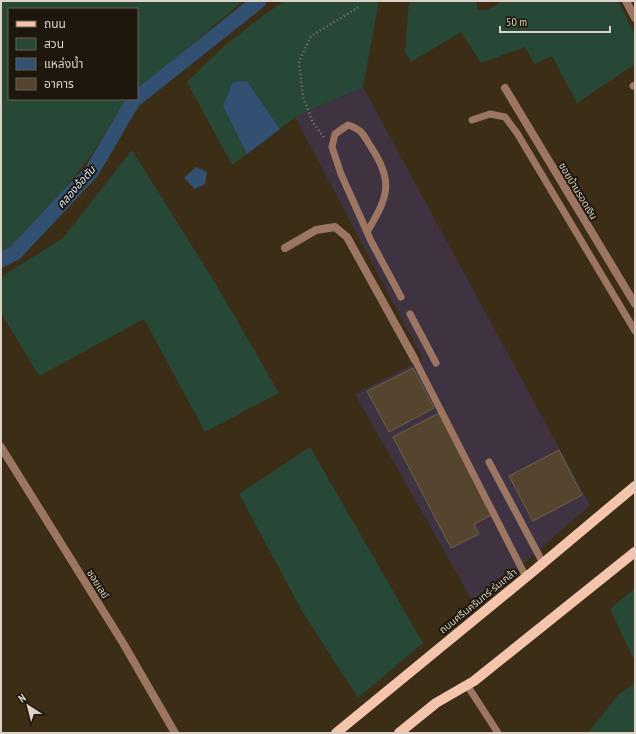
<svg xmlns="http://www.w3.org/2000/svg" width="636" height="734" viewBox="0 0 636 734" font-family="'PT Sans Narrow','Noto Sans Thai',sans-serif">
<style>
.industrial{fill:#3f3341}
.green{fill:#274737}
.water{fill:#325172}
.lines{fill:none;stroke-linecap:round;stroke-linejoin:round}
.canal{stroke:#325172;stroke-width:15}
.building{fill:#55442e;stroke:#726049}
.path{stroke:#877a69;stroke-width:2.5;stroke-dasharray:1 3;stroke-linecap:butt}
.lane{stroke:#9d7663;stroke-width:7}
.street{stroke:#9d7663;stroke-width:8}
.primary{stroke:#f5c4ad;stroke-width:10}
.labels{text-anchor:middle;dominant-baseline:central;stroke-width:4;stroke-linejoin:round;paint-order:stroke}
.street-label{font-size:10px;fill:#dcd3c6;stroke:#1d170d}
.water-label{font-size:11px;font-style:italic;fill:#d2e7fe;stroke:#1d170d}
</style>
<rect width="100%" height="100%" fill="#3c2d17"/>
<path class="industrial" d="M363,87L590,505L528,560L473,602L355,394L423,359L295,117Z"/>
<path class="green" d="M1,1H243L137,91V9H9V99H127L123,103L92,154L51,207L5,253L1,255Z
M284,1H379L363,87L295,117L280,129L247,81L224,106L247,154L232,165L187,82L222,48L265,14Z
M409,1H476L478,10H488L503,1H618L635,35V64L577,103L552,56L534,64L525,47L481,63L461,32L411,62L405,52Z
M132,150L214,281L279,393L205,432L144,319L39,376L1,313V277L63,238Z
M310,447L423,643L358,698L302,611L239,494Z
M635,588V662L610,609Z
M635,683V733H588L619,694Z"/>
<path class="water" d="M247,81L280,129L247,154L223,106L233,82Z
M196,167L207,172L205,184L195,189L184,178Z"/>
<g class="lines">
<path class="canal" d="M137,98L259,1
M1,260L15,253L92,171L133,101L135,99"/>
</g>
<path class="building" d="M413,368L434,408L389,432L367,391Z
M439,413L492,515L474,524L479,534L451,548L393,437Z
M559,450L582,495L533,521L509,476Z"/>
<g class="lines">
<path class="path" d="M324,137L313,123L303,97L299,61L311,36L359,7"/>
<path class="lane" d="M633,86L635,85
M472,120L490,114L505,117L517,133L635,331
M367,232C387,198 395,183 371,147C363,135 363,130 348,125L335,134L332,147L341,174L371,241L401,297
M410,314L436,363
M415,360L526,577
M489,462L543,563
M467,685L498,733"/>
<path class="street" d="M626,1L635,18
M505,88L635,304
M285,248L316,230L335,227L347,237L415,360
M1,447L123,643L175,733"/>
<path class="primary" d="M336,733L536,569L635,486
M399,733L436,703L474,681L635,552"/>
</g>
<g class="labels">
<g class="street-label">
<text transform="translate(578 191) rotate(59)">ซอยบ้านรอดเงิน</text>
<text transform="translate(98 584) rotate(58)">ซอยเลย์</text>
<text transform="translate(478 601) rotate(-39)">ถนนศรีนครินทร์-ร่มเกล้า</text>
</g>
<g class="water-label">
<text transform="translate(76 187) rotate(-49)">คลองอ้อตัน</text>
</g>
</g>
<rect width="636" height="734" fill="none" stroke="#dcd3c6" stroke-width="4"/>
<rect x="8" y="8" width="130" height="92" fill="#1d170d" stroke="#696257"/>
<rect x="16" y="21" width="20" height="6" fill="#f5c4ad" stroke="#696257"/>
<text x="44" y="28" font-size="12" fill="#dcd3c6">ถนน</text>
<rect x="16" y="38" width="20" height="12" fill="#274737" stroke="#696257"/>
<text x="44" y="48" font-size="12" fill="#dcd3c6">สวน</text>
<rect x="16" y="58" width="20" height="12" fill="#325172" stroke="#696257"/>
<text x="44" y="68" font-size="12" fill="#dcd3c6">แหล่งน้ำ</text>
<rect x="16" y="78" width="20" height="12" fill="#55442e" stroke="#696257"/>
<text x="44" y="88" font-size="12" fill="#dcd3c6">อาคาร</text>
<g transform="translate(28 706) rotate(324)" stroke="#1d170d" stroke-width="3" paint-order="stroke">
<path d="M0-3L7 15L0 10L-7 15Z" fill="#dcd3c6"/>
<text y="-6" font-size="11" font-weight="bold" text-anchor="middle" fill="#dcd3c6">N</text>
</g>
<path d="M500 26v6h110v-6" fill="none" stroke="#dcd3c6" stroke-width="2"/>
<text x="506" y="26" font-size="12" fill="#dcd3c6" stroke="#1d170d" stroke-width="3" paint-order="stroke">50 m</text>
</svg>
